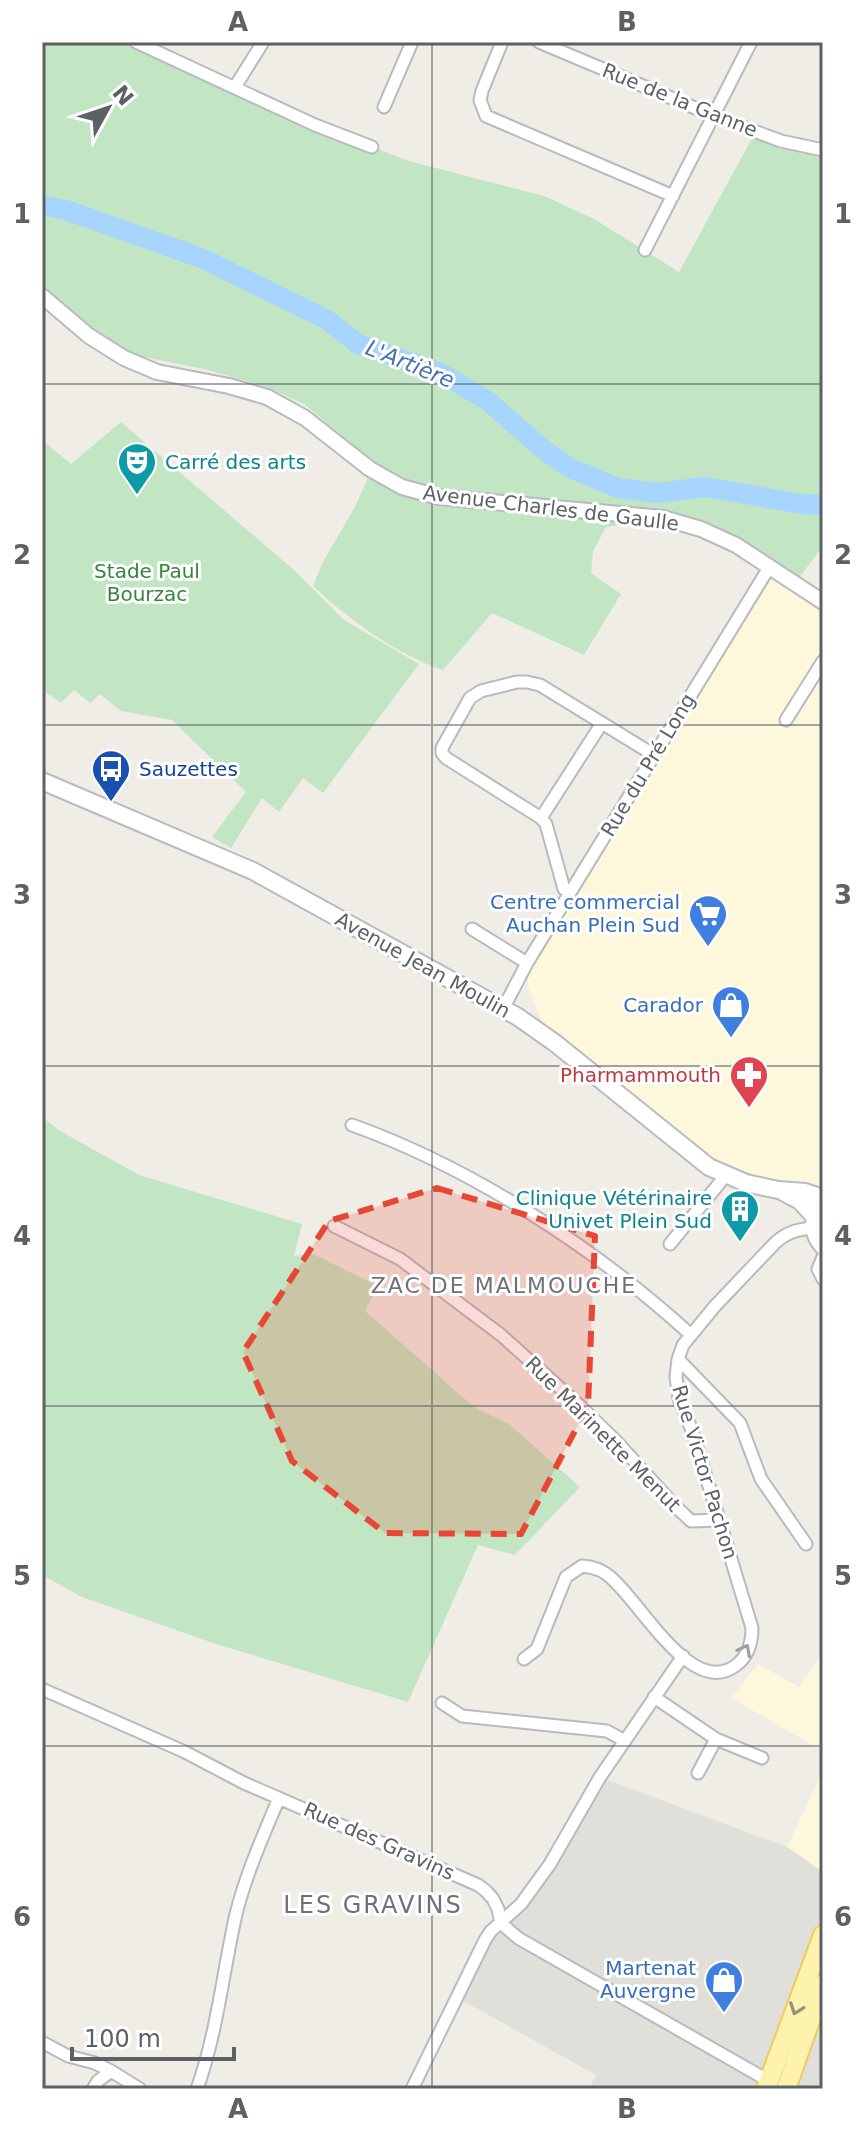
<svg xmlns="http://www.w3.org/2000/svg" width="865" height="2131" viewBox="0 0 865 2131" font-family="'DejaVu Sans',sans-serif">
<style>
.commercial{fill:#fdf7dc}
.industrial{fill:#e1dfda}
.green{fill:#c2e6c3}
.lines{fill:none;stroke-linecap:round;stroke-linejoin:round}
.river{stroke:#a7d5fe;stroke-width:20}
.minor-casing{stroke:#b8babf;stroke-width:15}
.tertiary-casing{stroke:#b8babf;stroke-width:18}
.secondary-casing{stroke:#b9bbc1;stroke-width:20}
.primary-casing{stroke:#f0cb5e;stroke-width:22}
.minor{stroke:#fff;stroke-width:11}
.tertiary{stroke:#fff;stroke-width:14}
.secondary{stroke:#fff;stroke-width:16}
.primary{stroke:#fef3ac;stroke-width:18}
.oneway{stroke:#9ea0a3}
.oneway2{stroke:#95937e}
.marked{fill:#e74734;fill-opacity:0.2;stroke:#e74734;stroke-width:6;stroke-dasharray:16 10;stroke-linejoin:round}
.grid{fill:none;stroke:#5d6065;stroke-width:2;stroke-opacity:0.55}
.labels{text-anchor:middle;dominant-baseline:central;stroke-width:6;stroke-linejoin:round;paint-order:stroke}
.street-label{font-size:20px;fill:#5d6065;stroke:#fff}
.culture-label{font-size:20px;fill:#0d838f;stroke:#fff;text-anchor:start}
.park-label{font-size:20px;fill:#36843c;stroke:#fff}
.transit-label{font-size:20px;fill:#164399;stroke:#fff;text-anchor:start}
.shop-label{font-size:20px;fill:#366cbe;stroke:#fff;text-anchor:end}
.health-label{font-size:20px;fill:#be3a42;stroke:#fff;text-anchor:end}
.water-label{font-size:22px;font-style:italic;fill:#4275b0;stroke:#fff}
.neighbourhood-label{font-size:22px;letter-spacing:2px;fill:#6e7277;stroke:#fff}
.quarter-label{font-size:24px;letter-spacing:2px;fill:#6e7277;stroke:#fff}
.neatline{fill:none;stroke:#5d6065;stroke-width:3}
.grid-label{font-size:26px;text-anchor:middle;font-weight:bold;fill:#5d6065}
</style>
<rect width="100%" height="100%" fill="#efede5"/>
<path class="commercial" d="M770,566L823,602V1198L726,1175L546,1032L528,987L527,963Z
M823,1651V1751L731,1698L758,1664L799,1687Z
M823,1771V1872L787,1847Z"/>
<path class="industrial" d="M600,1777L787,1847L823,1872V2089H589L596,2075L456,1997L485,1940L521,1904Z"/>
<path class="green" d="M42,42H136L372,147L409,161L544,196L594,219L679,272L756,131L823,150V546L795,583L736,545L663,518L606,527L593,551L591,573L621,594L584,655L492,613L443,670C394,653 351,621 313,586L322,564L356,505L374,464L347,439L344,438L304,404L264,386L208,370L140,356L89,336L42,291Z
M121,422L294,570L344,620L419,664L323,793L303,778L279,812L262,798L231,848L212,837L246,792L172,720L121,711L100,694L90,703L74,690L61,703L42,690V440L71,464Z
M42,1117L60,1131L139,1175L302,1224L294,1256L313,1254L378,1286L365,1311L474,1407L509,1424L580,1487L515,1555L478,1545L408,1702L216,1644L82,1597L42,1575Z"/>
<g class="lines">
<path class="river" d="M42,205L66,210L201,258L326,319L358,344L441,373L488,401L544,450L570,468L618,488L657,493L705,487L802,504L823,505"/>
<defs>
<path id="minor" d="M136,42L315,125L372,147
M502,42L482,91L480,100L486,116L673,196
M539,42L714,116L781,141L823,150
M235,87L263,42
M384,107L412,42
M645,250L751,42
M786,720L823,661
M541,818L602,723
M570,893L564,889L546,824L541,818L446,758L442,753V748L470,698L481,691L517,682H527L540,685L654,755
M472,929L527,963
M503,1009L527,963L770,566
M352,1125C472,1168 597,1249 691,1335
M334,1226L400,1259L501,1335L578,1404L617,1442L674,1505L691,1521L718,1520
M670,1244L726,1175
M823,1257L818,1269L823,1279
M678,1359L740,1423L761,1479L806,1544
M524,1659L537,1649L566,1577L582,1566C590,1567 598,1568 605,1573C637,1594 689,1699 735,1666C748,1657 752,1643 752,1628L702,1463L691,1428L679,1399L676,1377L678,1359L683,1345L715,1306L775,1243C787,1232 798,1229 814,1228
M42,1689L185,1752L244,1783L478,1885L486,1891L493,1899L498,1909L501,1923L518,1938L769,2081
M654,1697L716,1739L762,1758
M442,1703L462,1716L607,1731L625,1741
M698,1773L716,1739
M42,2042L68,2056L95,2063L111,2071
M93,2089L98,2081L111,2071L140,2089
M197,2089C217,2033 223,1972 236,1914C246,1874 263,1836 279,1798
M412,2089L485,1940L491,1931L521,1904L550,1864L600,1777L683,1656"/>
<path id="tertiary" d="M42,296L89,336L124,358L157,372L229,386L267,397L305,418L370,469L402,487L439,497L663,518L701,529L736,545L823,602"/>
<path id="secondary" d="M42,781L253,871L518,1017L555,1043L709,1167L746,1183L778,1190L805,1192L823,1198
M783,1192L800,1201L815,1217
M819,1209C811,1222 813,1235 823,1246"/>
<path id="primary" d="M766,2089L823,1935
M786,2089L823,1984"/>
</defs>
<use href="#minor" class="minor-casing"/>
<use href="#tertiary" class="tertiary-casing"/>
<use href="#secondary" class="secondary-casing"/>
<use href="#primary" class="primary-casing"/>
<use href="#minor" class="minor"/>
<use href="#tertiary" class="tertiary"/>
<use href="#secondary" class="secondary"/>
<use href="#primary" class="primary"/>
</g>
<defs><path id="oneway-chevron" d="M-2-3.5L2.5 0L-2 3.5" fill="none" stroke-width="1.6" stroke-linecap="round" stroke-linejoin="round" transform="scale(2)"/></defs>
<use class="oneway" href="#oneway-chevron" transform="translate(745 1650) rotate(-63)"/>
<use class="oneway2" href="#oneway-chevron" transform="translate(796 2009) rotate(110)"/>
<path class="marked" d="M437,1188L595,1236L588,1406L521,1534L385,1533L292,1461L243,1352L329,1221Z"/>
<path class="grid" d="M432,42V2089M42,384H823M42,725H823M42,1066H823M42,1406H823M42,1746H823"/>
<defs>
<symbol id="theatre-pin" viewBox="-11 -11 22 30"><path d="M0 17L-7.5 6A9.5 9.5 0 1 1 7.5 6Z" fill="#0f9aa8" stroke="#fff"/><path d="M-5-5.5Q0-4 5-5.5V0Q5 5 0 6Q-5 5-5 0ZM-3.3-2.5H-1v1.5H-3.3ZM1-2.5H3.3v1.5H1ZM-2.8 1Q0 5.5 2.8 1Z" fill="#fff"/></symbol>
<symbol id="bus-pin" viewBox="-11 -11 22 30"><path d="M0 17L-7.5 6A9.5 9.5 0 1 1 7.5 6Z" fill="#1a4fb4" stroke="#fff"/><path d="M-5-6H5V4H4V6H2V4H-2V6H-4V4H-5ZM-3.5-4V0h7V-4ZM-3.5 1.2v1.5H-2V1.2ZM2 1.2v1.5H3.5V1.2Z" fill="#fff"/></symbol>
<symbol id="supermarket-pin" viewBox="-11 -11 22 30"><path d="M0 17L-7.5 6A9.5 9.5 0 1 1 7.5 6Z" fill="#3f7fe0" stroke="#fff"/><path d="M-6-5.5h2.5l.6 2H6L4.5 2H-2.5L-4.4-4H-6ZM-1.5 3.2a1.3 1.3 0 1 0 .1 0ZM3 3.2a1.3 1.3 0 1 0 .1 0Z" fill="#fff"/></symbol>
<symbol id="shop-pin" viewBox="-11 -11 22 30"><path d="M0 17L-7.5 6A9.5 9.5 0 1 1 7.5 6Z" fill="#3f7fe0" stroke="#fff"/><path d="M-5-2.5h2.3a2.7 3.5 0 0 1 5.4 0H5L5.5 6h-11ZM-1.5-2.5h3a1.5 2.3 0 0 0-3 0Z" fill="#fff"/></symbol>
<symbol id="pharmacy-pin" viewBox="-11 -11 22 30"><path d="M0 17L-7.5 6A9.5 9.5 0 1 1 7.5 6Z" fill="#e0444e" stroke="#fff"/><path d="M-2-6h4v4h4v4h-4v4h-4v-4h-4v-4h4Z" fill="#fff"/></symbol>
<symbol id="building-pin" viewBox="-11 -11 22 30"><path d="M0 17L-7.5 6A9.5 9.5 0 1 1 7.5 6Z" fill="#0f9aa8" stroke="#fff"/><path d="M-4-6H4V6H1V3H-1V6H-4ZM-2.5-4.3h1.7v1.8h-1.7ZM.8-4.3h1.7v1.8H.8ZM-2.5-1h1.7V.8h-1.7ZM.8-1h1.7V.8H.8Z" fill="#fff"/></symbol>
</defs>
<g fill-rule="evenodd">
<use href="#theatre-pin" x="115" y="440" width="44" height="60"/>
<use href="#bus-pin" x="89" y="747" width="44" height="60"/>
<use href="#supermarket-pin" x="686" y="892" width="44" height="60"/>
<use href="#shop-pin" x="709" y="983" width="44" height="60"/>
<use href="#pharmacy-pin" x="727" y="1053" width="44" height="60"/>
<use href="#building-pin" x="718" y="1187" width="44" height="60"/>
<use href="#shop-pin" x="702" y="1958" width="44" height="60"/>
</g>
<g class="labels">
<g class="street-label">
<text transform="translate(680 100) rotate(22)">Rue de la Ganne</text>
<text transform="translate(551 508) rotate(7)">Avenue Charles de Gaulle</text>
<text transform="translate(648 765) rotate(-59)">Rue du Pré Long</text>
<text transform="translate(423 965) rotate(29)">Avenue Jean Moulin</text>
<text transform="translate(603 1434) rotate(45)">Rue Marinette Menut</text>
<text transform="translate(705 1472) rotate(73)">Rue Victor Pachon</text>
<text transform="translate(379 1841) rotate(24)">Rue des Gravins</text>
</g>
<g class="culture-label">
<text x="165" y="462">Carré des arts</text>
<text x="712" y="1198" text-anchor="end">Clinique Vétérinaire<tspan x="712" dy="23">Univet Plein Sud</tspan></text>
</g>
<g class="park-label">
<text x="147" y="571">Stade Paul<tspan x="147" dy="23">Bourzac</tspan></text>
</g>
<g class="transit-label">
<text x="139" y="769">Sauzettes</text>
</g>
<g class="shop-label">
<text x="680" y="902">Centre commercial<tspan x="680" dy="23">Auchan Plein Sud</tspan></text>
<text x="703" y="1005">Carador</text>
<text x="696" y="1968">Martenat<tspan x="696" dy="23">Auvergne</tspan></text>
</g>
<g class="health-label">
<text x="721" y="1075">Pharmammouth</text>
</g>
<g class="water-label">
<text transform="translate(410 364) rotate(22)">L'Artière</text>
</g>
<g class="neighbourhood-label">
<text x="504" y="1285">ZAC DE MALMOUCHE</text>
</g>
<g class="quarter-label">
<text x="373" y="1905">LES GRAVINS</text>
</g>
</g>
<rect width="865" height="2131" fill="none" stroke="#ffffff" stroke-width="88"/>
<g transform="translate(108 108) rotate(50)" stroke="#ffffff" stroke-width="6" paint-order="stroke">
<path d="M0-6L14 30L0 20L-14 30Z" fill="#5d6065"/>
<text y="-12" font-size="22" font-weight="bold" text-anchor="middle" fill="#5d6065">N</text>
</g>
<path d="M72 2047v12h162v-12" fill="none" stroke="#5d6065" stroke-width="4"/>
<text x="84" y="2047" font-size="24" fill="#5d6065" stroke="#ffffff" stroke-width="6" paint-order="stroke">100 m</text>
<rect x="44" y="44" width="777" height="2043" class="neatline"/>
<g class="grid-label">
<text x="238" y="31">A</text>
<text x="627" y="31">B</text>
<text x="22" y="223">1</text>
<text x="843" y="223">1</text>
<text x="22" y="564">2</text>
<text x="843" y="564">2</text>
<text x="22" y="904">3</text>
<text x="843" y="904">3</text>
<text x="22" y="1245">4</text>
<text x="843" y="1245">4</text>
<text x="22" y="1585">5</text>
<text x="843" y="1585">5</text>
<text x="22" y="1926">6</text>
<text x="843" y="1926">6</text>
<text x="238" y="2118">A</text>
<text x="627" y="2118">B</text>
</g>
</svg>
